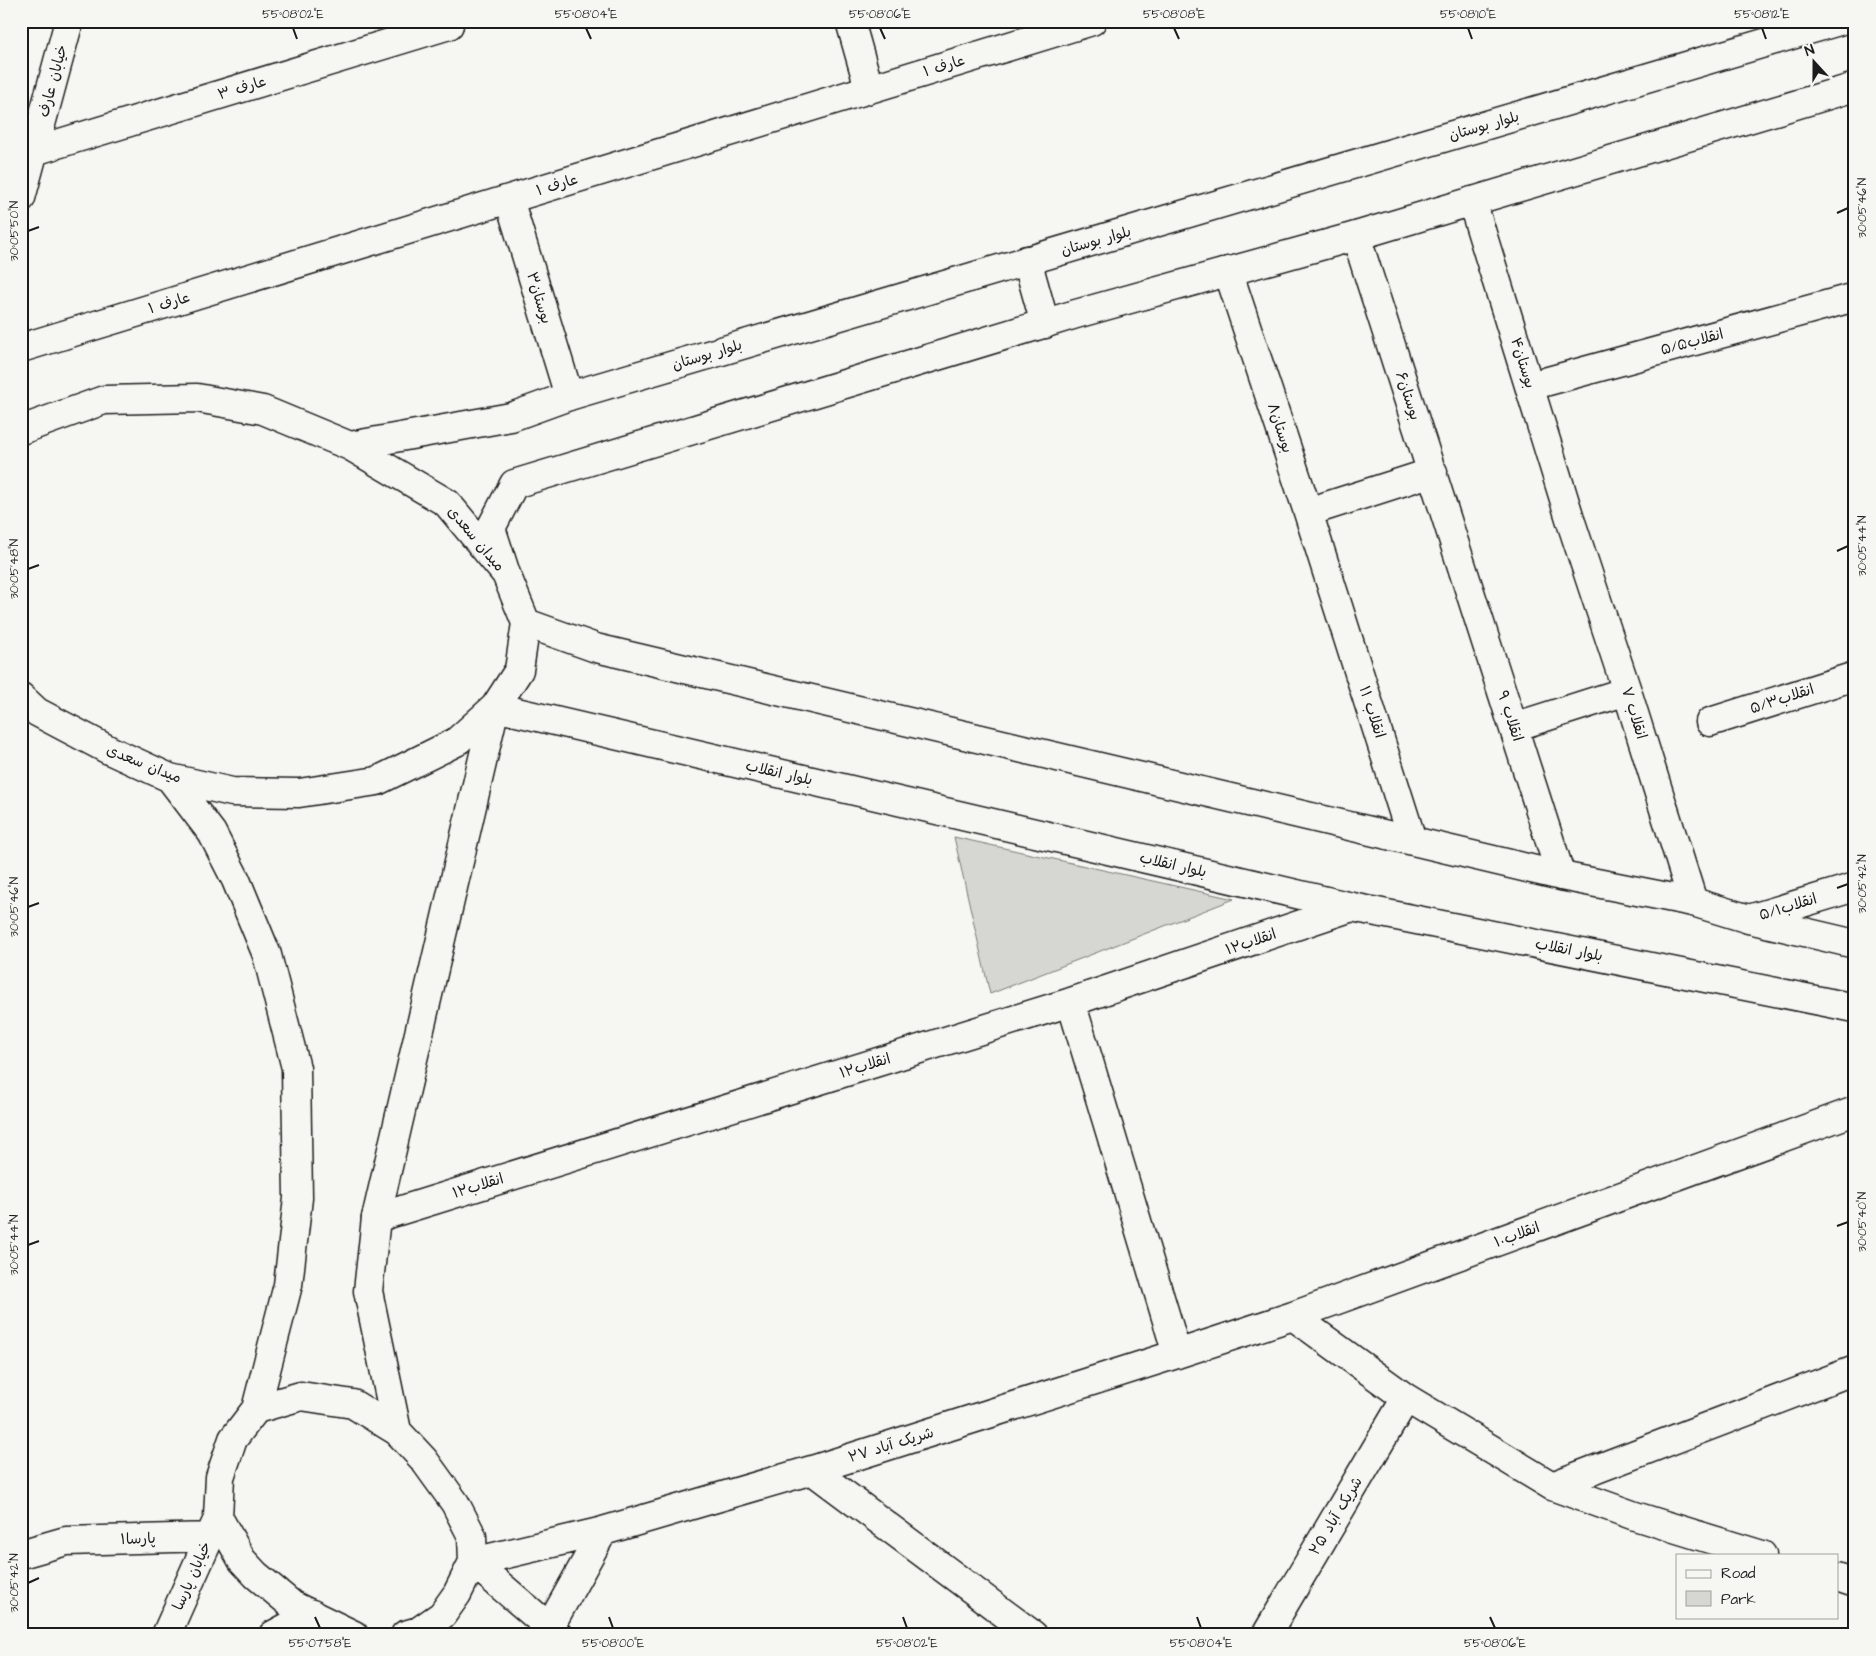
<svg xmlns="http://www.w3.org/2000/svg" width="1876" height="1656" viewBox="0 0 1876 1656" font-family="'Architects Daughter','Playpen Sans Arabic',sans-serif">
<style>
.green{fill:#d6d6d2;stroke:#797977}
.lines{fill:none;stroke-linecap:round;stroke-linejoin:round}
.street-casing{stroke:#1c1c1c;stroke-width:31}
.secondary-casing{stroke:#1c1c1c;stroke-width:31}
.street{stroke:#f6f6f2;stroke-width:28}
.secondary{stroke:#f6f6f2;stroke-width:28}
.ticks{fill:none;stroke:#1c1c1c;stroke-width:2}
.labels{text-anchor:middle;dominant-baseline:central;stroke-width:5;stroke-linejoin:round;paint-order:stroke}
.street-label{font-size:15px;fill:#1c1c1c;stroke:#f6f6f2}
.neatline{fill:none;stroke:#1c1c1c;stroke-width:2}
.ticks-label{font-size:12px;text-anchor:middle;fill:#1c1c1c}
</style>
<rect width="100%" height="100%" fill="#f6f6f2"/>
<filter id="ink" filterUnits="userSpaceOnUse"><feTurbulence type="fractalNoise" baseFrequency=".02" numOctaves="2"/><feDisplacementMap in="SourceGraphic" scale="10" xChannelSelector="R" yChannelSelector="G"/><feConvolveMatrix kernelMatrix="1 2 1 2 8 2 1 2 1" color-interpolation-filters="sRGB"/></filter>
<g filter="url(#ink)">
<path class="green" d="M954,837L1234,899L990,994Z"/>
<g class="lines">
<defs>
<path id="street" d="M850,21L869,88
M34,151L449,25
M21,198L69,21
M509,199L569,396
M1472,201L1572,525L1627,691L1693,902
M1356,236L1561,876
M1027,260L1045,324
M1228,271L1308,512L1412,840
M21,348L1092,21
M1530,386L1855,297
M1308,512L1433,472
M1710,722L1855,676
M1514,727L1627,691
M1749,919L1855,887
M1071,1002L1177,1354
M376,1218L1071,1002L1352,907
M1293,1316L1406,1398L1552,1486L1635,1516L1762,1555
M812,1470L1033,1635
M1552,1486L1855,1370
M21,1554L66,1541L210,1537
M473,1562L603,1531L812,1470L1177,1354L1293,1316L1855,1111
M1837,1577L1855,1583
M549,1628L603,1531
M166,1635L216,1523
M273,1635L312,1614
M1266,1635L1406,1398"/>
<path id="secondary" d="M21,430L104,400L197,398L263,410L350,446L447,503L506,574L526,623L519,670L495,707L456,742L377,781L299,793L232,792L170,778L109,750L37,712L21,697
M350,446L511,417L569,396L1839,21
M506,574L491,528L514,484L1076,314L1356,236L1855,87
M526,623L596,648L1561,876L1693,902L1749,919L1855,944
M170,778L212,833L236,880L267,955L296,1068L298,1198L288,1285L256,1409
M397,1431L368,1291L376,1218L495,707L1352,907L1855,1008
M473,1562L558,1635
M354,1635L292,1605L256,1575L242,1560L218,1517L220,1477L233,1439L256,1409L301,1396L353,1404L397,1431L424,1460L455,1503L472,1536L473,1562L457,1594L442,1615L419,1631L405,1635"/>
</defs>
<use href="#street" class="street-casing"/>
<use href="#secondary" class="secondary-casing"/>
<use href="#street" class="street"/>
<use href="#secondary" class="secondary"/>
</g>
</g>
<path class="ticks" d="M293,28L297,39M586,28L591,39M880,28L885,39M1174,28L1179,39M1468,28L1472,39M1762,28L1766,39M1837,213L1848,208M28,231L39,227M1837,551L1848,546M28,569L39,565M1837,888L1848,884M28,907L39,903M1837,1226L1848,1222M28,1245L39,1241M28,1583L39,1578M315,1617L320,1628M609,1617L613,1628M903,1617L907,1628M1197,1617L1201,1628M1490,1617L1495,1628"/>
<g class="labels">
<g class="street-label">
<text transform="translate(944 66) rotate(-17)">عارف ۱</text>
<text transform="translate(53 81) rotate(-75)">خیابان عارف</text>
<text transform="translate(242 88) rotate(-17)">عارف ۳</text>
<text transform="translate(1484 126) rotate(-16)">بلوار بوستان</text>
<text transform="translate(557 185) rotate(-17)">عارف ۱</text>
<text transform="translate(1096 241) rotate(-16)">بلوار بوستان</text>
<text transform="translate(539 298) rotate(73)">بوستان۳</text>
<text transform="translate(169 303) rotate(-17)">عارف ۱</text>
<text transform="translate(1692 342) rotate(-15)">انقلاب۵/۵</text>
<text transform="translate(707 355) rotate(-17)">بلوار بوستان</text>
<text transform="translate(1523 363) rotate(73)">بوستان۴</text>
<text transform="translate(1408 396) rotate(72)">بوستان۶</text>
<text transform="translate(1280 428) rotate(72)">بوستان۸</text>
<text transform="translate(476 539) rotate(50)">میدان سعدی</text>
<text transform="translate(1782 699) rotate(-18)">انقلاب۵/۳</text>
<text transform="translate(1372 712) rotate(72)">انقلاب ۱۱</text>
<text transform="translate(1634 713) rotate(73)">انقلاب ۷</text>
<text transform="translate(1510 716) rotate(72)">انقلاب ۹</text>
<text transform="translate(144 764) rotate(22)">میدان سعدی</text>
<text transform="translate(779 773) rotate(13)">بلوار انقلاب</text>
<text transform="translate(1173 865) rotate(13)">بلوار انقلاب</text>
<text transform="translate(1788 907) rotate(-17)">انقلاب۵/۱</text>
<text transform="translate(1251 942) rotate(-19)">انقلاب۱۲</text>
<text transform="translate(1569 950) rotate(11)">بلوار انقلاب</text>
<text transform="translate(865 1066) rotate(-17)">انقلاب۱۲</text>
<text transform="translate(478 1186) rotate(-17)">انقلاب۱۲</text>
<text transform="translate(1517 1235) rotate(-20)">انقلاب۱۰</text>
<text transform="translate(891 1445) rotate(-17)">شریک آباد ۲۷</text>
<text transform="translate(1336 1516) rotate(-59)">شریک آباد ۲۵</text>
<text transform="translate(138 1539) rotate(-2)">پارسا۱</text>
<text transform="translate(192 1576) rotate(-66)">خیابان پارسا</text>
</g>
</g>
<rect width="1876" height="1656" fill="none" stroke="#f6f6f2" stroke-width="55"/>
<rect x="1676" y="1554" width="162" height="65" fill="#f6f6f2" stroke="#9f9f9c"/>
<rect x="1686" y="1570" width="25" height="8" fill="#f6f6f2" stroke="#9f9f9c"/>
<text x="1721" y="1578" font-size="15" fill="#1c1c1c">Road</text>
<rect x="1686" y="1591" width="25" height="15" fill="#d6d6d2" stroke="#9f9f9c"/>
<text x="1721" y="1604" font-size="15" fill="#1c1c1c">Park</text>
<g transform="translate(1814 62) rotate(339)" stroke="#f6f6f2" stroke-width="4" paint-order="stroke">
<path d="M0-4L9 19L0 12L-9 19Z" fill="#1c1c1c"/>
<text y="-8" font-size="14" font-weight="bold" text-anchor="middle" fill="#1c1c1c">N</text>
</g>
<rect x="28" y="28" width="1820" height="1600" class="neatline"/>
<g class="ticks-label">
<text x="293" y="18">55°08'02"E</text>
<text x="586" y="18">55°08'04"E</text>
<text x="880" y="18">55°08'06"E</text>
<text x="1174" y="18">55°08'08"E</text>
<text x="1468" y="18">55°08'10"E</text>
<text x="1762" y="18">55°08'12"E</text>
<text transform="translate(1862 208) rotate(-90)" y="4">30°05'46"N</text>
<text transform="translate(14 231) rotate(-90)" y="4">30°05'50"N</text>
<text transform="translate(1862 546) rotate(-90)" y="4">30°05'44"N</text>
<text transform="translate(14 569) rotate(-90)" y="4">30°05'48"N</text>
<text transform="translate(1862 884) rotate(-90)" y="4">30°05'42"N</text>
<text transform="translate(14 907) rotate(-90)" y="4">30°05'46"N</text>
<text transform="translate(1862 1222) rotate(-90)" y="4">30°05'40"N</text>
<text transform="translate(14 1245) rotate(-90)" y="4">30°05'44"N</text>
<text transform="translate(14 1583) rotate(-90)" y="4">30°05'42"N</text>
<text x="320" y="1647">55°07'58"E</text>
<text x="613" y="1647">55°08'00"E</text>
<text x="907" y="1647">55°08'02"E</text>
<text x="1201" y="1647">55°08'04"E</text>
<text x="1495" y="1647">55°08'06"E</text>
</g>
</svg>
